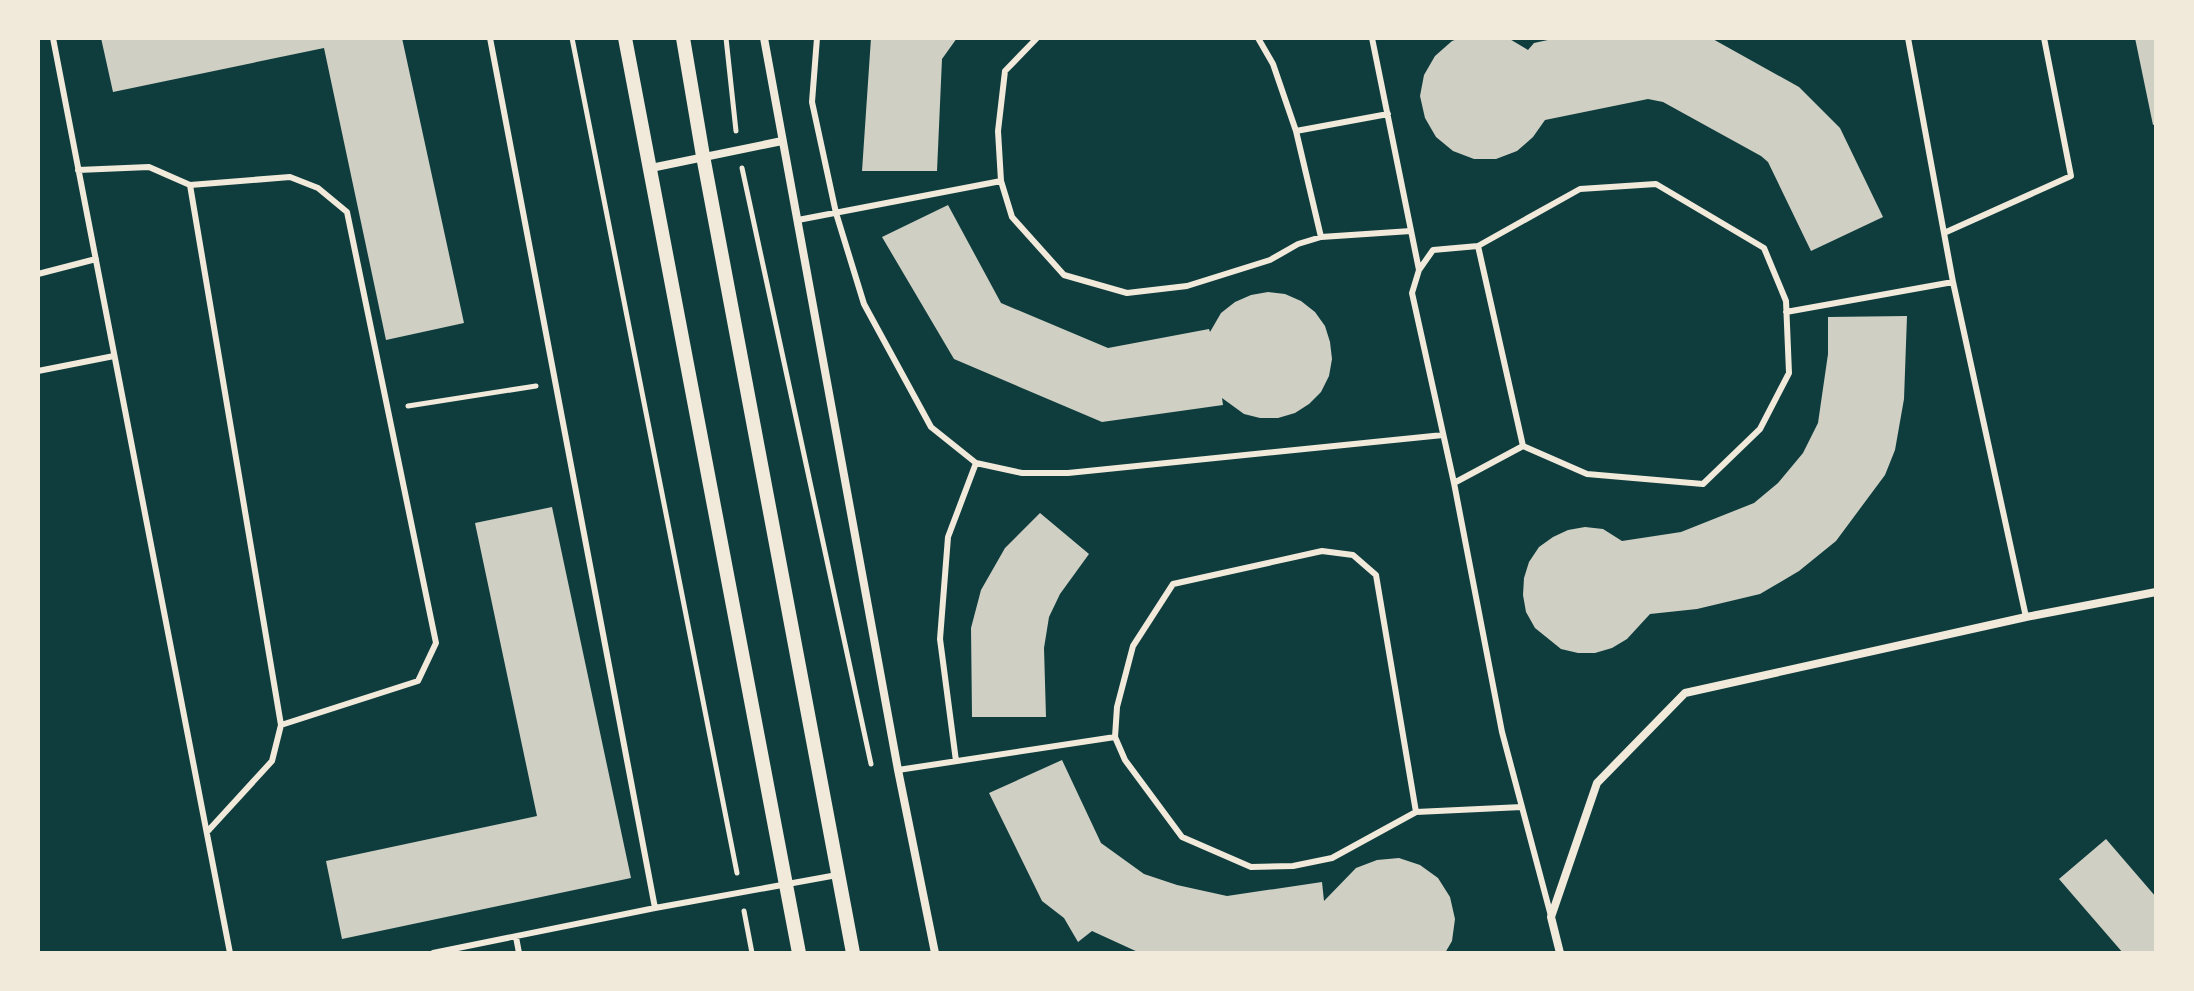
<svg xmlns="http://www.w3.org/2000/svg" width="2194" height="991" viewBox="0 0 2194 991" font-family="'DM Sans',sans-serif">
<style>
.building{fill:#cfcfc3}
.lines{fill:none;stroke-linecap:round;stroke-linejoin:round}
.path{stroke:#f1e9da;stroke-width:5}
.service{stroke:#f1e9da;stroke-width:6}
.minor{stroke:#f1e9da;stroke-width:8}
.tertiary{stroke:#f1e9da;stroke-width:14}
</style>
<rect width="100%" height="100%" fill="#0f3d3e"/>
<path class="building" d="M101,38H402L464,323L386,340L324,48L113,92Z
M871,38H957L942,59L937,171H862Z
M1460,38H1508L1528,50L1534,43L1557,38H1711L1799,87L1840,128L1883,217L1811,251L1768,162L1761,156L1663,102L1648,99L1545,120L1533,137L1517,151L1496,159H1474L1453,151L1436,137L1425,118L1420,96L1424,75L1435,56L1452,41Z
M2135,38H2156V124L2153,125Z
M948,205L1001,303L1108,348L1209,329L1210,332L1221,313L1235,302L1251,295L1268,292L1285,294L1301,301L1315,312L1325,326L1330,342L1332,359L1329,376L1321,392L1309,404L1295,413L1278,418H1260L1244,414L1222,398L1223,405L1102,422L954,359L882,237Z
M1907,316L1904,399L1895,450L1885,475L1836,541L1799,571L1760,594L1697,609L1650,614L1627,639L1612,648L1595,653H1578L1561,649L1535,628L1526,612L1523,595L1524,578L1529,562L1539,547L1553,537L1568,530L1585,527L1603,529L1622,541L1681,532L1754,503L1778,483L1803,453L1818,423L1828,354V317Z
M552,507L631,878L342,939L326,861L537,816L475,523Z
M1040,513L1089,554L1060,594L1049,617L1044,648L1046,717H972L971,628L981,590L1005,548Z
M1062,760L1101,843L1144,874L1177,885L1227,896L1322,882L1324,901L1356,868L1377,860L1399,858L1420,865L1438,878L1450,897L1455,919L1452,941L1445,953H1140L1092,931L1078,942L1064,918L1042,901L989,793Z
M2106,839L2156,897V953H2123L2059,879Z"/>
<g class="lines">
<path class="path" d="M572,38L737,873
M726,38L736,131
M742,168L871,764
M408,406L536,386
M744,911L752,953"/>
<path class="service" d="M53,38L230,953
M490,38L655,908
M817,38L812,102L836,213L864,304L931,427L976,463L1022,473H1068L1443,435
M1037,38L1005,71L998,131L1001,181L1012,217L1064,275L1127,293L1187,286L1270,260L1298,244L1321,237L1411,231
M1258,38L1273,64L1296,131L1388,114
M1372,38L1419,270
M1908,38L1953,282
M1296,131L1321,237
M78,170L149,167L190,185L281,725L272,761L207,832
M190,185L290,177L318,188L347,212L436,643L418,681L281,725
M798,220L1001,181
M1944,233L2071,176L2044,38
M1478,246L1523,446
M38,274L96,259
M1786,312L1953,282L2026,617
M38,371L114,356
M1523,446L1587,474L1703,484L1760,429L1789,373L1786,301L1764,248L1656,184L1580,189L1478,246L1433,250L1419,270L1412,293L1454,483L1502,732L1551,916
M1454,483L1523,446
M956,761L940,639L948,537L976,463
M898,770L1115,737
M1416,812L1376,575L1353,555L1322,551L1173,584L1133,646L1117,707L1115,737L1125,760L1182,837L1251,867L1293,866L1332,858L1416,812L1522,807
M516,937L519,953
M433,953L655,908L837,875"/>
<path class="minor" d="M764,38L898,770L935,953
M651,168L782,141
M1560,953L1551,917L1597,783L1685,693L2026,617L2156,592"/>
<path class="tertiary" d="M625,38L799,953
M683,38L703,156L853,953"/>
</g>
<rect width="2194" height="991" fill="none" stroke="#f1e9da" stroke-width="80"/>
</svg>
